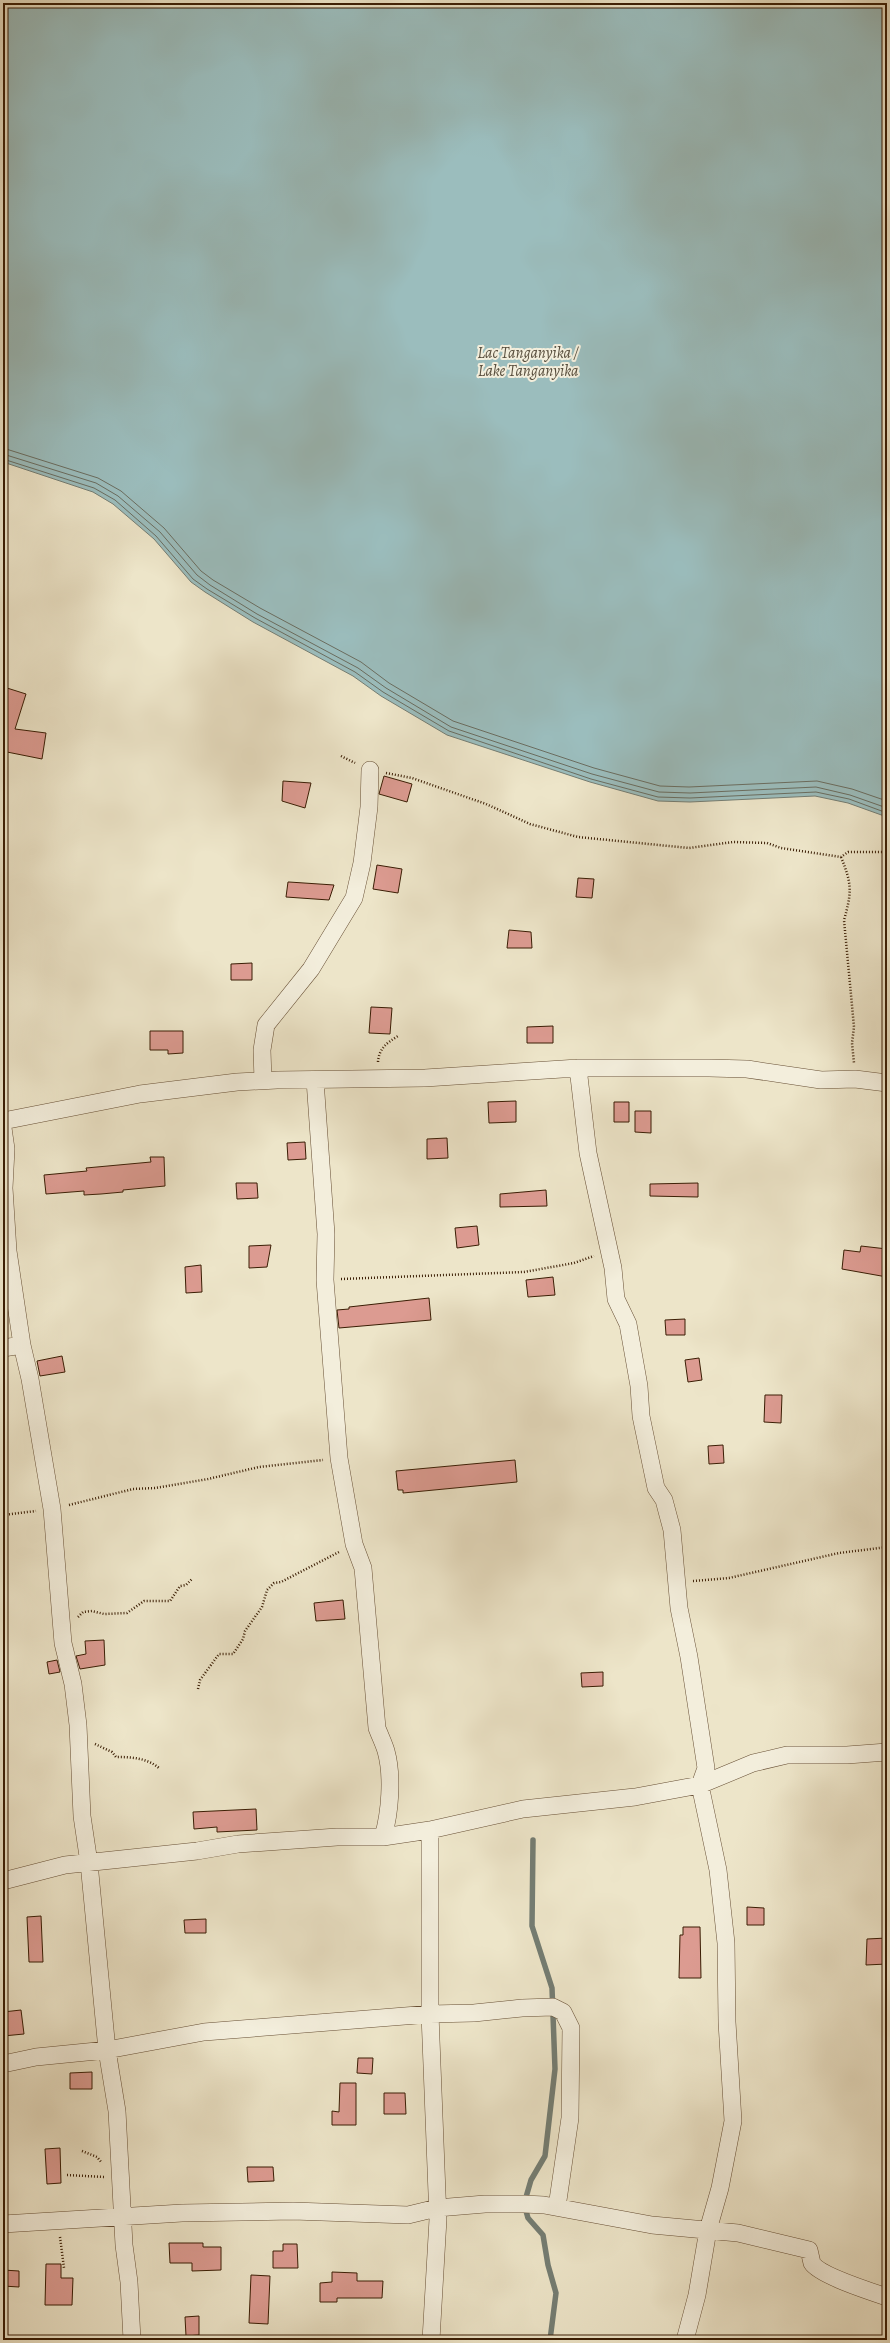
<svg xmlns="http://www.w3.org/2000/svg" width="890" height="2343" viewBox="0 0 890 2343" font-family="Alegreya,serif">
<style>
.water{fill:#9bbdbd;stroke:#747d73}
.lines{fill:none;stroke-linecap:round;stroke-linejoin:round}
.shore{stroke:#6a6d60;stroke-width:1}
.stream{stroke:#747d73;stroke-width:5.5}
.building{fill:#dc9b91;stroke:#3a1d04}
.street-casing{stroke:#674f35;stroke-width:18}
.path{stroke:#3a1d04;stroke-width:2.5;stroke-dasharray:1 2;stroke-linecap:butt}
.street{stroke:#f3eedc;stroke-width:17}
.labels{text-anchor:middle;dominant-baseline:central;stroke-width:4;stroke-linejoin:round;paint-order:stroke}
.water-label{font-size:16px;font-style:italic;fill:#574d3c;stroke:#f3eedc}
</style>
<rect width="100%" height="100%" fill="#ede5c9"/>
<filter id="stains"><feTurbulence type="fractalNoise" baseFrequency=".005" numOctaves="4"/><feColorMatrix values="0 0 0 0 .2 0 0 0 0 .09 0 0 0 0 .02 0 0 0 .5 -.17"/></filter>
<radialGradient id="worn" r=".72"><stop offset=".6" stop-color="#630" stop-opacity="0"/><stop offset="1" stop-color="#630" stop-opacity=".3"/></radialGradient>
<path class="water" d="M3,3H887V817L848,803L815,796L690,802L658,801L590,782L447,735L381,696L353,676L253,622L205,592L191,582L154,539L113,504L93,492L3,462Z"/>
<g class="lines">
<path class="shore" d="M3,448L98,478L121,491L164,528L201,571L213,580L260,608L361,662L389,683L453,721L594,768L660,786L689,787L817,781L852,789L887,801
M3,454L96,483L118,496L160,532L197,575L210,585L257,614L358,668L386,688L451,727L592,774L659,792L690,793L816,787L850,795L887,808
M3,459L94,488L115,500L156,536L193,579L207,589L255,618L355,672L383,692L449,731L591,779L658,797L690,798L816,792L849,799L887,813"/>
<path class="stream" d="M533,1840L532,1926L552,1988L555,2069L545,2156L531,2180L524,2204L528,2218L543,2235L548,2265L556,2293L550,2340"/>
</g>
<path class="building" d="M7,688L26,694L15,729L46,733L42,759L7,752L6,756H3V699Z
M384,776L412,784L407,802L379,794Z
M283,781L311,783L305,808L282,801Z
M377,865L402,869L398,893L373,889Z
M578,878L594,879L592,898L576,897Z
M288,882H289L334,885L329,900L286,897Z
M509,930L531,932L532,948H507Z
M252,963V980H231V964Z
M371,1007L392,1008L390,1034L369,1033Z
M553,1026V1043H527V1027Z
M150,1031H183V1053L168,1054V1050H150Z
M516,1101V1122L489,1123L488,1102Z
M614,1102H629V1122H614Z
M635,1111H651V1133L635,1132Z
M447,1138L448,1158L427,1159V1139Z
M305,1142L306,1159L288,1160L287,1143Z
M150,1157H164L165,1186L123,1190V1192L101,1194L84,1195V1191L46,1194L44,1175L87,1171L86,1168L151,1162Z
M236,1183H257L258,1198L237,1199Z
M698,1183V1197L650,1196V1184Z
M546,1190L547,1206L500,1207V1194Z
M477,1226L479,1245L457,1248L455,1228Z
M271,1245L267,1267L249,1268V1246Z
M861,1246L887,1249V1277L842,1269L844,1250L860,1252Z
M201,1265L202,1292L186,1293L185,1267Z
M553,1277L555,1295L528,1297L526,1280Z
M429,1298L431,1320L339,1328L337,1310L349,1309V1307Z
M685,1319V1335H666L665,1320Z
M62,1356L65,1372L40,1376L37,1361Z
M699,1358L702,1380L688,1382L685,1360Z
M765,1395H782L781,1423L764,1422Z
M723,1445L724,1463L709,1464L708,1446Z
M515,1460L517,1482L403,1493V1490H398L396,1471Z
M343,1600L345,1619L316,1621L314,1603Z
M104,1640L105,1665L80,1669L76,1656L86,1654L85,1641Z
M57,1660L60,1672L49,1674L47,1662Z
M603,1672V1686L582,1687L581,1673Z
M256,1809L257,1830L217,1832V1827L194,1829L193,1812Z
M747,1907L764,1908V1925H747Z
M41,1916L43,1962H29L27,1917Z
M206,1919V1933H185L184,1920Z
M683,1927H700L701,1978H679L680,1935H683Z
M887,1938V1964L866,1965L867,1939Z
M21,2010L24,2034L3,2036V2012Z
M358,2058H373L372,2074L357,2073Z
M92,2072V2089H70V2073Z
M340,2083H356V2125H332V2111L339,2112Z
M384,2093H405L406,2114H384Z
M60,2148L61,2183L47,2184L45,2149Z
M247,2167H273L274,2181L248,2182Z
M169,2243H203V2247H221V2270L192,2271V2263H170Z
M283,2244H297L298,2268H273V2251H283Z
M46,2264H61V2278H73L72,2305H45Z
M3,2270L19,2271V2287L3,2286Z
M332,2272L357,2273V2281H383L382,2298H337V2302H320V2283L332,2282Z
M251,2275L270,2276L268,2324L249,2323Z
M199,2316V2335L186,2336L185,2317Z"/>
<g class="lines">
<defs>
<path id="street" d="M578,1068L588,1153L613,1268L616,1299L628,1324L639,1386L641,1416L656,1488L664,1500L672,1530L679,1608L689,1657L706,1768L700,1785L718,1870L726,1943L727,2022L733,2121L720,2188L708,2230L697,2295L685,2340
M315,1080L326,1234L325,1280L339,1458L354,1544L363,1568L377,1728C380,1736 384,1744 386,1751C393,1776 390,1813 383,1837
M263,1081L262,1050L266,1025L311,969L354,898L362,863L369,807L370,770
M3,1121L140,1094L237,1082L277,1080L425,1078L578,1068H709L747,1069L821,1080L855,1079L887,1083
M3,1128L6,1149L4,1188L8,1251L22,1345L30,1379L52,1509L63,1643L73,1684L78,1725L82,1816L89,1863L107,2050L117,2111L124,2245L129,2282L132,2340
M3,1348L22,1345
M430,1830V2014L438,2219L431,2340
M3,1881L65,1865L197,1851L238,1844L337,1837H383L430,1830L523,1809L635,1797L700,1785L753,1763L787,1755H847L887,1752
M3,2064L36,2057L107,2050L204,2032L430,2014L474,2013L522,2008L553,2007L563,2012L571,2028L570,2118L557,2207
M3,2224L182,2213L293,2211L408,2215L437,2208L485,2204H524L544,2205L652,2225L738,2233L809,2250C810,2254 811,2259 812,2263C819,2275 872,2292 887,2297"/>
</defs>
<use href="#street" class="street-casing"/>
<path class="path" d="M341,756L355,763
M386,773L412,778L486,804L530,824L578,837L689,848L733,842L767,843L781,848L841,857L848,852H887
M841,857C852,884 852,892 844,920L854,1027L852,1043L854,1063
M378,1062C379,1048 387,1043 398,1036
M341,1279L524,1272L574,1263L594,1256
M69,1505L133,1489L155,1488L208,1479L259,1467L323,1460
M3,1515L36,1511
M693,1581L729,1578L839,1553L887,1547
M78,1617L83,1612L92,1611L104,1614L127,1613L144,1601H170L180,1586L186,1585L192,1579
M198,1689L200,1680L219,1654H233L243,1639L245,1631L262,1607L267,1590L274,1583L281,1582L339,1552
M95,1744L112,1752L116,1757C132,1757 148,1758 160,1769
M82,2151L97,2157L102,2163
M67,2175L104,2177
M60,2237L64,2268"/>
<use href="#street" class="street"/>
</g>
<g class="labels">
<g class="water-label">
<text x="528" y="353">Lac Tanganyika /<tspan x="528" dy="18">Lake Tanganyika</tspan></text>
</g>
</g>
<rect width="890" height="2343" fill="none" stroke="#ede5c9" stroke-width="16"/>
<rect x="4" y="4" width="882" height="2335" fill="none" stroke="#3a1d04" stroke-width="2"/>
<rect x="8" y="8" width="874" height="2327" fill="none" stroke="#3a1d04"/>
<rect width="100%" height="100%" filter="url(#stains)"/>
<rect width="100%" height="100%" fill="url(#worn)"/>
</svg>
